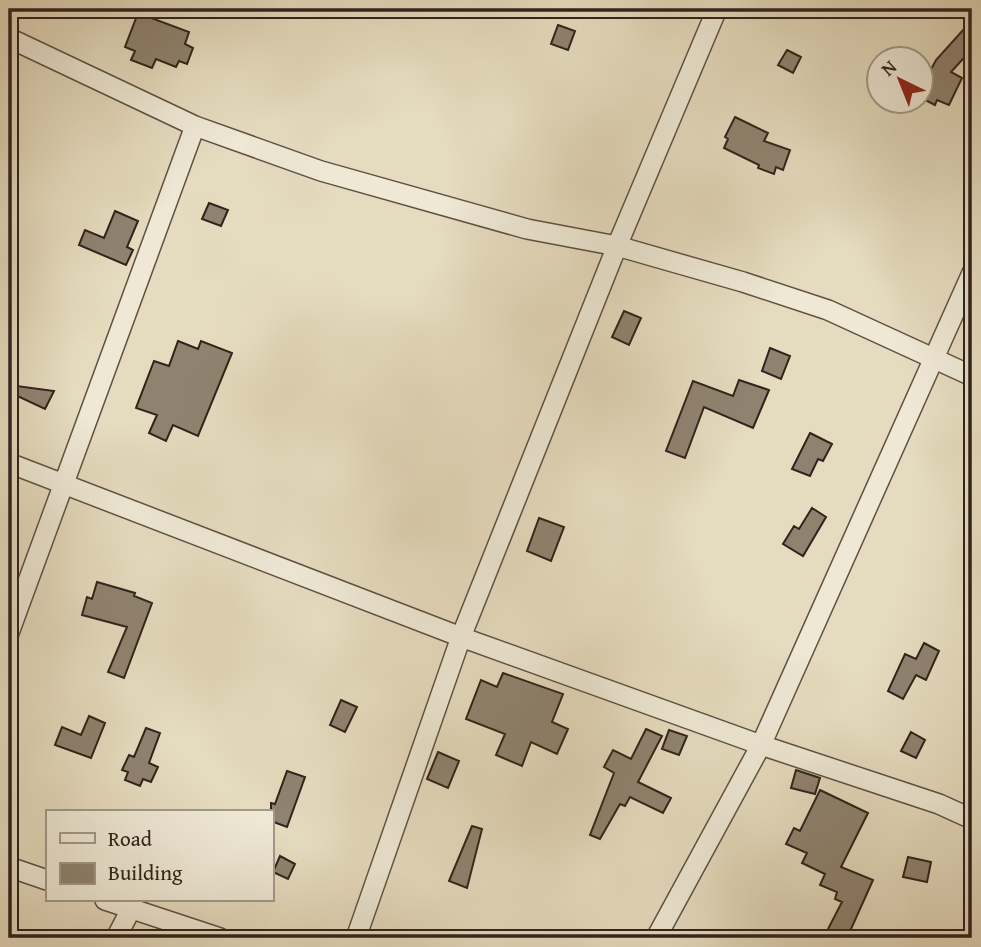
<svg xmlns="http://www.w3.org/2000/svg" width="981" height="947" viewBox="0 0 981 947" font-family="'Gentium Book Plus',serif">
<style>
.building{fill:#8f8370;stroke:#31231c;stroke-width:2}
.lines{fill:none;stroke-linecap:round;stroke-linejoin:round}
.street-casing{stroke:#5e5144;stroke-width:22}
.street{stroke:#eee8d5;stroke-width:19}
</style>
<rect width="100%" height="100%" fill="#e5dbbe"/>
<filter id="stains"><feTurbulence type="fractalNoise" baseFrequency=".00286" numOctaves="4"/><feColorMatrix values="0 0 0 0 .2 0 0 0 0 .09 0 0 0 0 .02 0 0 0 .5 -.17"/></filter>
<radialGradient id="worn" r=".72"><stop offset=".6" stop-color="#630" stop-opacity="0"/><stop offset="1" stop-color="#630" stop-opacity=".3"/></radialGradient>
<path class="building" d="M138,13L189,32L185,44L193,48L187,64L179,61L176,67L156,59L152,68L131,60L135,51L125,47Z
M972,20V49L951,72L962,78L949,105L937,100L935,105L921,98V88L936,60Z
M558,25L575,31L568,50L551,44Z
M787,50L801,57L793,73L778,65Z
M735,117L768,133L764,141L790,150L783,170L776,167L774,174L758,168L759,165L724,148L728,139L725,137Z
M209,203L228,210L221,226L202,219Z
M115,211L138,221L127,247L133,250L126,265L79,245L85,230L104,238Z
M624,311L641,318L629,345L612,337Z
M178,341L198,349L201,341L232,353L198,436L173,425L166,441L149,433L157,415L136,408L154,361L169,366Z
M770,348L790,356L781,379L762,371Z
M739,380L769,390L753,428L704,407L685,458L666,451L693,381L733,396Z
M9,385L54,391L45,409L9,392Z
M810,433L832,444L823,461L818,459L810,476L792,469Z
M812,508L826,517L803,556L783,544L794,526L799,529Z
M539,518L564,527L551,561L527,551Z
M97,582L135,593L134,596L152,603L124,678L108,672L127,627L82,615L87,597L92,599Z
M924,643L939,651L926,680L916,675L903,699L888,691L905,654L916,659Z
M503,673L563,694L552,722L568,729L557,754L531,742L522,766L496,755L505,734L466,719L481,680L497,687Z
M341,700L357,707L345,732L330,725Z
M89,716L105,723L91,758L55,745L62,727L81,735Z
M146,728L160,733L149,763L158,767L151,782L143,779L140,786L125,780L128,772L122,770L129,755L134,757Z
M646,729L662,736L638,782L671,798L663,813L630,797L625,806L620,804L600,839L590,835L614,773L604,767L613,750L631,759Z
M669,730L687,736L679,755L662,749Z
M911,732L925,740L916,758L901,751Z
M438,752L459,761L448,788L427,779Z
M796,770L820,778L815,794L791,788Z
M287,771L305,777L287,827L271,821V803L275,804Z
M820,790L868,813L841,867L873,880L847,938L827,931L842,902L835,899L837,892L820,885L825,874L802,863L807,853L786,844L794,828L800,831Z
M472,826L482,829L467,888L449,881Z
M280,856L295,864L288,879L273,872Z
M908,857L931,862L927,882L903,877Z"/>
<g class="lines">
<defs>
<path id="street" d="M9,38L195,126L321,171L527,229L617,246L743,282L828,310L972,376
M9,463L461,637L761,745L939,804L972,819
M9,633L195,126
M9,867L47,880
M105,900L220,938
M116,938L131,909
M356,938L461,637L617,246L717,9
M656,938L761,745L972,273"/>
</defs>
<use href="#street" class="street-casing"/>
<use href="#street" class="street"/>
</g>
<rect width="981" height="947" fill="none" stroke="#e5dbbe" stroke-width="35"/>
<rect x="10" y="10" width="960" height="926" fill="none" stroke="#31231c" stroke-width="3.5"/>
<rect x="18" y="18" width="946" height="912" fill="none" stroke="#31231c" stroke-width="2"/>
<rect x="46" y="810" width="228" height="91" fill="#eee8d5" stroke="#a2998b" stroke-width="2"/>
<rect x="60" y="833" width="35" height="10" fill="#eee8d5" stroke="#a2998b" stroke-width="2"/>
<text x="108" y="846" font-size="21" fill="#31231c">Road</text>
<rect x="60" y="863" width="35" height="21" fill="#8f8370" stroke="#a2998b" stroke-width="2"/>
<text x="108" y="880" font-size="21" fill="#31231c">Building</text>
<g transform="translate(900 80) rotate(317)"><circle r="33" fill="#eee8d5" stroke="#a2998b" stroke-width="2"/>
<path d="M0-5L12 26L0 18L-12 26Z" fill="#8f2418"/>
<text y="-10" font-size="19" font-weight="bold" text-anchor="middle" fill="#31231c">N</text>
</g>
<rect width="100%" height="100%" filter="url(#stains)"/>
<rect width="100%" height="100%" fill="url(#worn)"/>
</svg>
